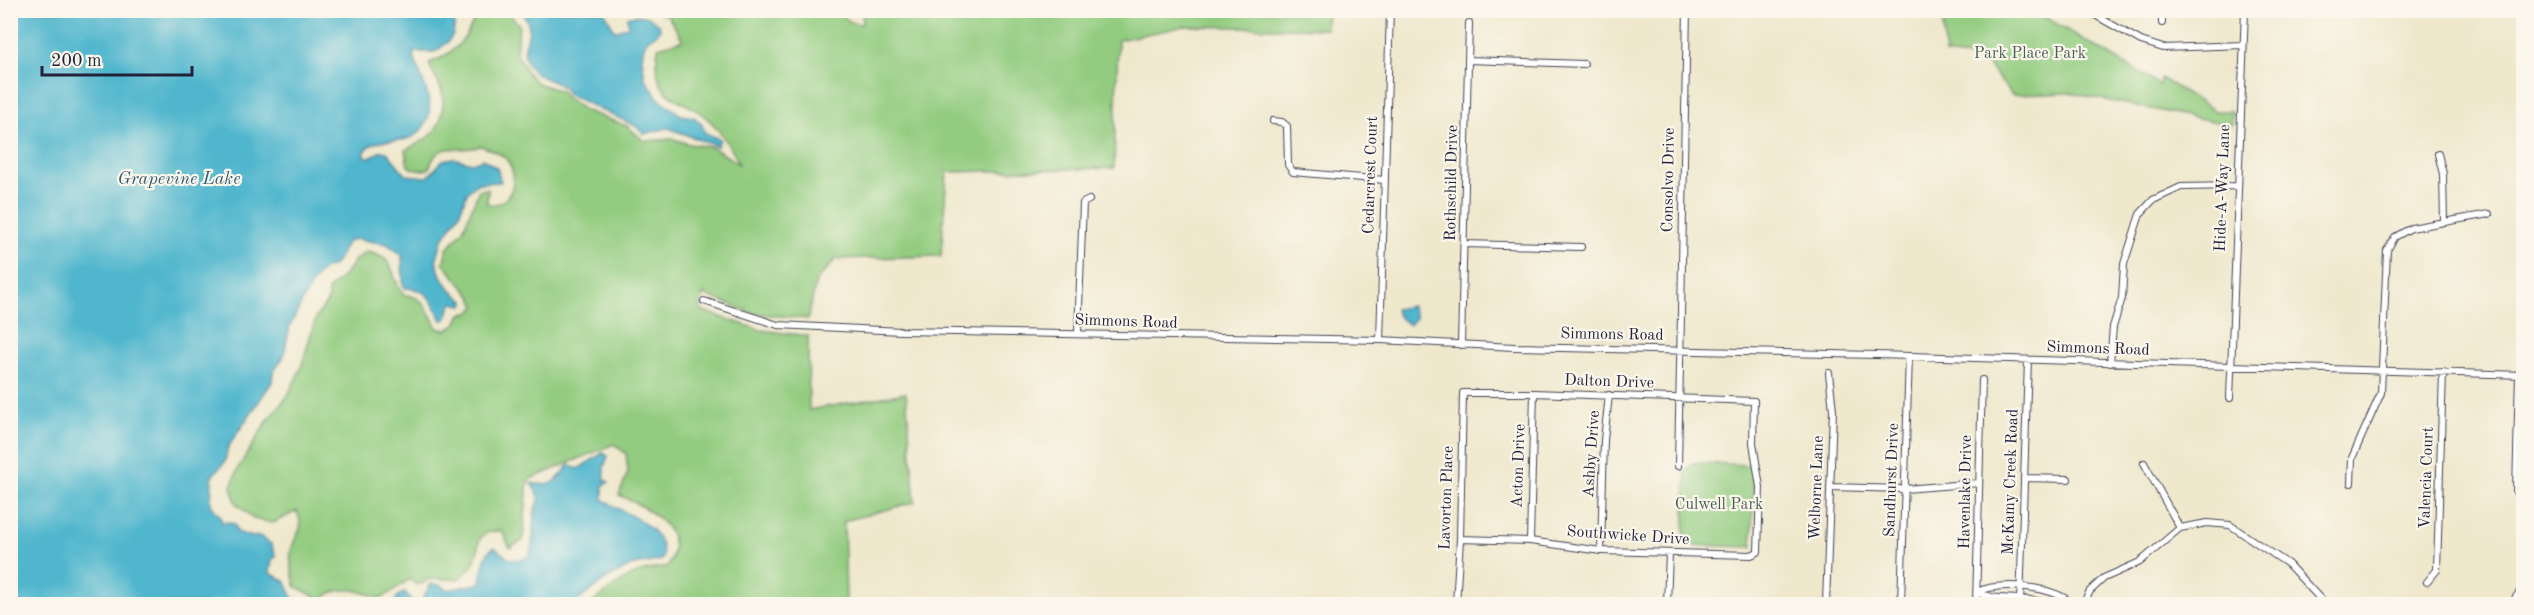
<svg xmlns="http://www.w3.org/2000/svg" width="2534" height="615" viewBox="0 0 2534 615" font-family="'Old Standard TT',serif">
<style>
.green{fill:#93cc80;stroke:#5a775e;stroke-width:1.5}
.water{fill:#4fb6cd;stroke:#386c84;stroke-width:1.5}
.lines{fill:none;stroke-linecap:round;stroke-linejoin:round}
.minor-casing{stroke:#414051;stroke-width:8}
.minor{stroke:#fff;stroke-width:6}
.labels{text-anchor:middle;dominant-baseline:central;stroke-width:4.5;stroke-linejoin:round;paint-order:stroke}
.park-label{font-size:16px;fill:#4a5e53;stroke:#fbf7ec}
.street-label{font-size:16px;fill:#22223b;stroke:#fbf7ec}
.water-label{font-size:18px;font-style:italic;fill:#345d75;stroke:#fbf7ec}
</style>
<rect width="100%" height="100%" fill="#fbf7ec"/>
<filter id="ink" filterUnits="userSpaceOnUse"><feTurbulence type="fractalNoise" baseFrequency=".0167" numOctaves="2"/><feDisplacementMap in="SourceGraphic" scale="12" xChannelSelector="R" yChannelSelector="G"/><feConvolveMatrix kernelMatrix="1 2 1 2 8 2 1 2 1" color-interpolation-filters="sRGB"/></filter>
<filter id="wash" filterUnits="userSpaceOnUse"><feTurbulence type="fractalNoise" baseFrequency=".008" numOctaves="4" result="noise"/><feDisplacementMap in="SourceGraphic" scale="24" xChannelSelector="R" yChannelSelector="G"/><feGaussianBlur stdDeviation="1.35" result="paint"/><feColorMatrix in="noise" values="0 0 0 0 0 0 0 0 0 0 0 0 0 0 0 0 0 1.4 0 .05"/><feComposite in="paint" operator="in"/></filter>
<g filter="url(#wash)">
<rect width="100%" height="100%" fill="#efe8cd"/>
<path class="green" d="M863,10L1327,11L1326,29L1185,26L1118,40L1114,168L947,172L941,256L836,259L816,281L808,319L752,313L703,294L700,310L760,330L808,336L809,410L906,393L915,502L844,521L846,604H591C619,583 629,570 667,567C690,530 648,508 619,495L628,472L626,454L614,444L528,480L523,540L510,548L502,531C468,532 485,546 472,566C470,571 462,575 458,579H429L422,584H415L410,579L381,599C361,590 339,583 321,600L295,586C293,573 288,560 292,547C297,530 305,533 297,511L273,523L254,519L236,503L231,487L238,468L270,417L287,397L301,368L316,317L328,301V290L346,273L355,260L366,252C400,258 387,274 404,295C424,295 428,312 437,328L447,330L456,324L461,314L469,313L476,307L472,297L443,263L447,249L463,230L479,190L488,189L487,204C513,208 521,174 505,158C498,151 489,149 480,146C458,155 439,136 429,169C420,171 415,170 408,166L405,150C424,141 439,134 442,112C443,105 444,96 441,89C437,80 432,73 429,63C443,58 455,51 464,38C471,29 473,18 482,11H507L519,25L516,52L529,75L537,83L561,91L566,98L586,111L627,126L644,141L674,139L689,144L712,147L739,164C733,150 721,132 710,121C680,92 651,106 658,47L683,40L668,16L655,11H841C846,21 850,23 862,24Z
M1942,11H2035L2160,85L2161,78L2215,111H2232V125L2071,93L2012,95L1983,59L1945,54Z
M1692,463L1751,465L1753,480L1752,547L1684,545L1686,472Z"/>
<path class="water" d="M10,11H466L455,22L453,34L448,42L435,52H413C418,79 445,109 417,134C402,147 373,132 364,154L369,158L381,151L387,152L406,175L428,177L443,160L453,158L472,163L483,159L497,168L501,182L479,183L473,187L467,193L459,215L442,240L436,261L441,276L451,290L465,302L463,305L453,303C448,308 450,315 445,320H442C431,301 430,289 405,288L403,284L402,255L387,244L356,239L348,241L338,260L332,267L325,268L318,275L310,286L290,326L283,358L273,372L272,382L228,447L225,462L212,476L211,505L221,517L222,523L228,522L235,524L237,532L252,537L260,536L271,544L276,557L272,559L270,573L285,581L296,604H11Z
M522,11H604L615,31L628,26L627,17C639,13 653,16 660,27L659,32L646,41L644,46L642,58L645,79L658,98L681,115L694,117L702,125L705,133L720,139L717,146L668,128L644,134L636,126L567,94C561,77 535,83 526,61C521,49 529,40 529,28C529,22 524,16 522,11Z
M1412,306L1416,318L1409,325L1398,316L1395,309Z
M603,453L608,456L604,467L605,480L609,482L603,486V499C622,514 670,526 662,560L630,566L605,580L576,602L559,604H394L398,596L405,592L412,601L420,603L431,584L441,585L448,590L481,583C482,572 483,553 494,547L509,559L522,560L529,556C537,536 529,516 540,498L531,483C556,488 556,481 569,465L578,469Z"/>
</g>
<g filter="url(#ink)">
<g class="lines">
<defs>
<path id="minor" d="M2086,10L2141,41L2163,48L2243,45
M2162,10V23
M1468,60L1584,64
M1273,121L1282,122L1287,126L1288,165L1293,172L1385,180
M2438,154L2443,174L2444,222
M1464,244L1581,247
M704,301L778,325L902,331L1380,340L1514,347L1877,355L2524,375
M1078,333L1083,203L1089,200
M1380,340L1390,10
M1461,345L1469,23
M2110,363L2113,327L2122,298L2124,264L2140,214L2153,200L2181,187L2238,186
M2519,374L2516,491L2524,514
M2230,398L2245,10
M2144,463L2180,528
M1678,466L1687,10
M2024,478L2068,479
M2351,483L2352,458L2381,393L2387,250L2395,237L2411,228L2489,214
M1830,487L1905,489L1979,483
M1530,541L1534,393
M1601,551L1604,440L1609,395
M2427,582L2437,570L2443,372
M1977,592C2001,581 2053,586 2073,604
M1977,592C1998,603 2026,595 2049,604
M1456,604L1460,539L1463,393H1534L1754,401L1753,443L1760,487L1758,552L1751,555L1601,551L1530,541L1460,539
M1667,604L1669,553
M1826,604L1833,410L1829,373
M1901,604L1909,356
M1976,604L1982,380
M2020,604L2028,360
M2083,604L2090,591L2104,578L2140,562L2180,528L2207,523L2230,525L2288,564L2325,604
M2511,604L2524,586"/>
</defs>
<use href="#minor" class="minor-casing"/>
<use href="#minor" class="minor"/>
</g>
</g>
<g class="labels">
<g class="park-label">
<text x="2030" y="54">Park Place Park</text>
<text x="1719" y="505">Culwell Park</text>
</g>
<g class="street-label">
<text transform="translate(1371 175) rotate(-88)">Cedarcrest Court</text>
<text transform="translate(1669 180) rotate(-89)">Consolvo Drive</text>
<text transform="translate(1452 183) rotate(-89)">Rothschild Drive</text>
<text transform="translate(2223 188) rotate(-88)">Hide-A-Way Lane</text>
<text transform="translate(1126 322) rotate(2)">Simmons Road</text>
<text transform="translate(1612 335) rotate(1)">Simmons Road</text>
<text transform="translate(2098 349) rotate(2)">Simmons Road</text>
<text transform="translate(1609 382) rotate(2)">Dalton Drive</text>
<text transform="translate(1592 454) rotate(-86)">Ashby Drive</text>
<text transform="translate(1519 466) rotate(-88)">Acton Drive</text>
<text transform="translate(2427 478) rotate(-88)">Valencia Court</text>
<text transform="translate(1892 480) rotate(-88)">Sandhurst Drive</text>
<text transform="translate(2011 482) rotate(-88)">McKamy Creek Road</text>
<text transform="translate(1817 488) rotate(-88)">Welborne Lane</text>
<text transform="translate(1966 492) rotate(-89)">Havenlake Drive</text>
<text transform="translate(1447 498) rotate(-88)">Lavorton Place</text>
<text transform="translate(1628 536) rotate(4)">Southwicke Drive</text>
</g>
<g class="water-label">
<text x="179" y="179">Grapevine Lake</text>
</g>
</g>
<rect width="2534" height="615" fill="none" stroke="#fbf7ec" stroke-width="36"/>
<path d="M42 66v9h150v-9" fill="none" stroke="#22223b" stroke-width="3"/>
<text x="51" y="66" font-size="18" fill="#22223b" stroke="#fbf7ec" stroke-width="4.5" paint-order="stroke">200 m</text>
</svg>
